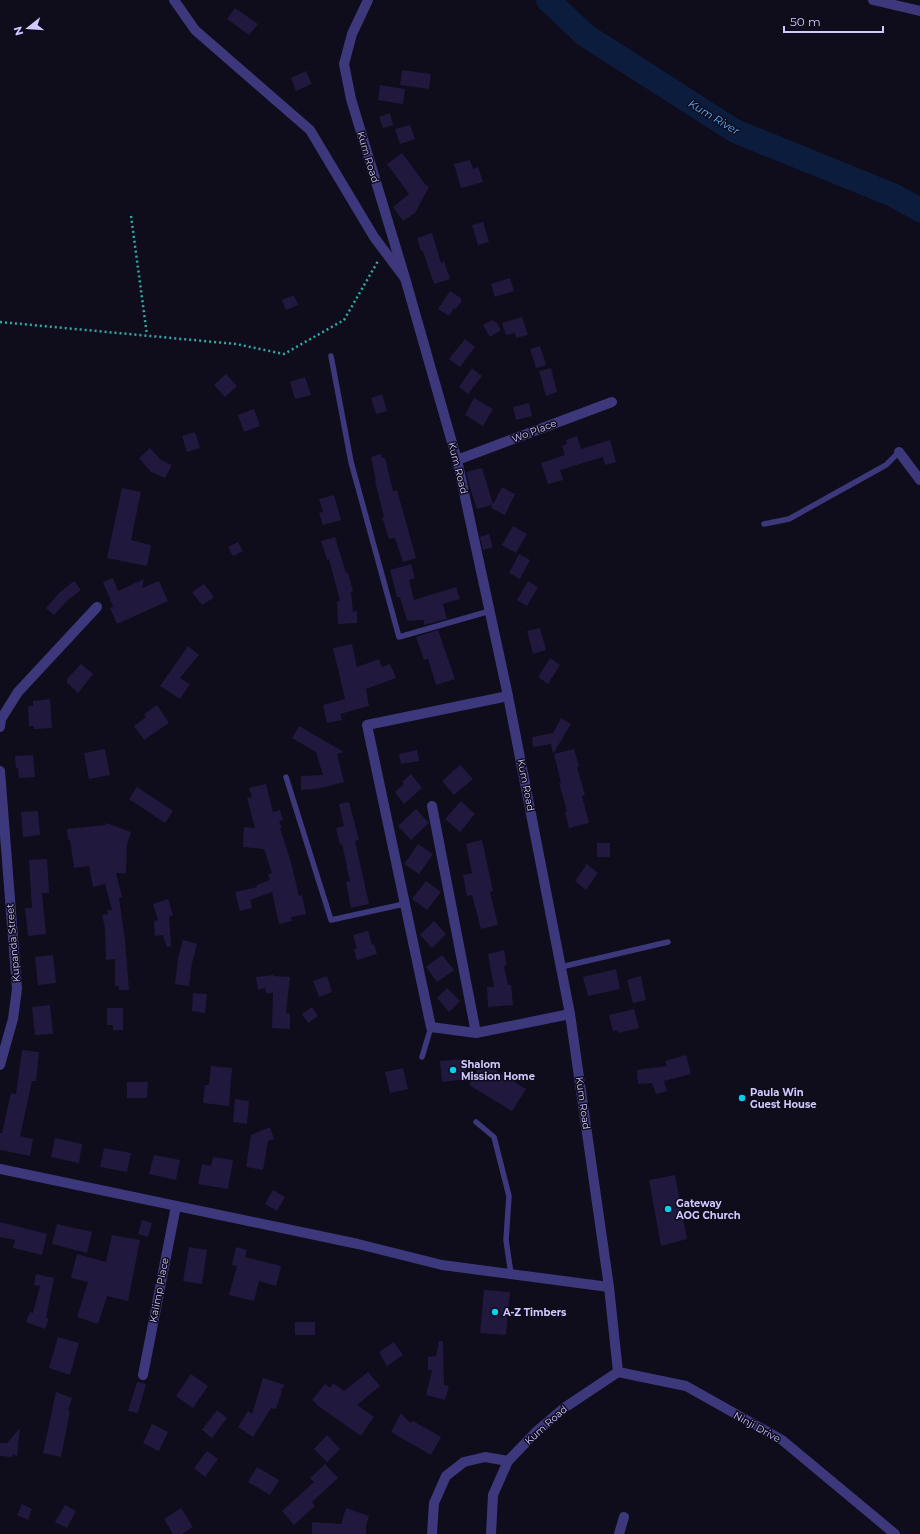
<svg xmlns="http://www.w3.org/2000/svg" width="920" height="1534" viewBox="0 0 920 1534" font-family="Montserrat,sans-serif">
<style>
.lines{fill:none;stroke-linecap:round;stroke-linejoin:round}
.river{stroke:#0b1c3c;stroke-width:24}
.building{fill:#21183d}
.path{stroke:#2faba7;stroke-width:2.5;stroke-dasharray:2 3;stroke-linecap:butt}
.service{stroke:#3c387b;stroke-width:5.5}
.minor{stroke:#3c387b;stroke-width:10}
.tertiary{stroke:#3c387b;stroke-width:10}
.poi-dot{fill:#05d0ed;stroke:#0f0c1c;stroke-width:1.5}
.labels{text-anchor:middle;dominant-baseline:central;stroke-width:3;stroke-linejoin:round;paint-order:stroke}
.street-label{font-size:10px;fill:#d0c8fe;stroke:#0f0c1c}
.poi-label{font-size:10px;font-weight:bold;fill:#d0c8fe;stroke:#0f0c1c;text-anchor:start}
.water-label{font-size:11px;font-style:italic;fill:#59acfb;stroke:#0f0c1c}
</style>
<rect width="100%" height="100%" fill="#0f0c1c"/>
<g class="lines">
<path class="river" d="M548,0L585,35L735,131L893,195L920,210"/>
</g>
<path class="building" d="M235,8L258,24L249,35L227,19Z
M402,70L431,74L429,89L400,85Z
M306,71L312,84L296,91L291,78Z
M380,85L405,89L403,104L378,100Z
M390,113L393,125L383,128L379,117Z
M410,125L415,139L400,144L395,129Z
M402,153L425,184L429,187L415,213L403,221L393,207L409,194L387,164Z
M470,160L473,169L478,167L483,182L461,188L454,164Z
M483,222L489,242L478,245L472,225Z
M432,233L441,263L444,261L450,279L434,284L423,251H421L417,238Z
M510,278L514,291L495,297L491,284Z
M450,291L461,298V302L456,309L454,308L449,316L438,309Z
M294,295L298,305L286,310L282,300Z
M522,317L528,335L516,338L515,333L506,335L502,323Z
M492,320L497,323L501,330L490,337L483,325Z
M465,339L475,347L460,367L449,359Z
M540,346L546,365L536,368L530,349Z
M472,368L482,376L468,394L459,387Z
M551,368L557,392L546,396L539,371Z
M226,374L237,386L225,397L214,385Z
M305,377L311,395L295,399L290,382Z
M382,394L387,411L376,414L371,398Z
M474,398L493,409L483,426L465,415Z
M529,403L532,416L516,420L513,407Z
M254,409L260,426L244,432L238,415Z
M195,432L200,448L187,452L182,436Z
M577,436L581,449L610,440L616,462L605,465L603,457L560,470L563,480L548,484L541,463L565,455L562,446L567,444L566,440Z
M150,448L161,460L172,465L165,478L151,472L139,458Z
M381,454L382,458H385L393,491L397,490L416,558L403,562L395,538L389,539L382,517H384L375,481H376L371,457Z
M482,468L493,504L502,487L515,494L505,515L491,508L492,505L477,509L470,488L466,472Z
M122,488L141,492L131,540L151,545L147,566L107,558Z
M334,495L341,520L323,525L319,513L323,512L319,499Z
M513,526L527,534L516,553L502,545Z
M489,534L493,547L483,550L480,537Z
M335,537L346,573H348L353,591L351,592L353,612L357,611V623L338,624L337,601H340L329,559L327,560L321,541Z
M238,542L243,551L233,556L228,547Z
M519,554L530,560L520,579L509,573Z
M411,564L415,578L409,580L414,600L456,587L460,599L443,604L447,619L424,625V620L407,621L400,597H397L390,570Z
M113,578L118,591L144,579L142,588L159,581L168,601L117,624L110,608L113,606L103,582Z
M74,581L81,590L67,601L54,615L46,608L59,593Z
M528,581L538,587L527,606L517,600Z
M204,584L214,597L202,605L192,592Z
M540,628L546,650L533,654L527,631Z
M438,630L455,679L436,685L428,659L424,660L416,637Z
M352,644L357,667L379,659L382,667L390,664L396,678L366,689L369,706L340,714L342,720L327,723L323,705L345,699L333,648Z
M188,646L199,655L180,678L190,684L180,699L160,686Z
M550,658L560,665L548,684L538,677Z
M81,664L93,674L78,693L67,683V679Z
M50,699L52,728L34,729V726H29L28,706H33V701Z
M157,705L169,723L144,740L134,726L146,717L144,714Z
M561,718L571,724L553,754L551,744L533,747L532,737L553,733Z
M299,726L344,752L337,754L344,782L317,789L301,790V776L323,775L316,752L292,738Z
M105,749L110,775L89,779L84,753Z
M574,749L579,767H577L585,795L582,796L589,823L569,828L565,812L567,811L559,783H561L554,754Z
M417,750L419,761L401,764L399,754Z
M33,755L35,777L19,778L18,768H16L15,756Z
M460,765L473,779L454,795L442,781Z
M411,774L422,788L404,804L395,792L404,784L402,782Z
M266,784L273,812L280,810L283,820L279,821L282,828H280L291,862L299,896L302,895L306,914L291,917L292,921L279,924L272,892L250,900L252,908L240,911L235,892L257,887V885L270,880L268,874L272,873L264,849L243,847L244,827L255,828L247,798L252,797L249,788Z
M137,787L173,811L165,823L129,799Z
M461,801L475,814L460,832L445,819Z
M349,802L359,840L355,841L369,904L351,908L346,882L350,881L346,866H347L342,844L340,845L336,828L344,826L339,804Z
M416,809L429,823L411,840L398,826Z
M38,811L40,835L23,837L21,812Z
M106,823L131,832L127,844L126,873H116L122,897L119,898L125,940L129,990H119V986H115V959L106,960L105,928L102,915L108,914L107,910H112L105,884L93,887L89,866L74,868L70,839L68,840L67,829L105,825Z
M482,840L493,891L490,892L498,925L481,929L472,895L467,896L463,875L472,873L466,844Z
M597,843H610V857H597Z
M418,844L433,854L419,874L404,864Z
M47,859L49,893H42L46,934L28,936L25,908H32L29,860Z
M587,864L598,873L586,890L575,881Z
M426,881L441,892L427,910L412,899Z
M168,899L173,915L169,917L171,946L167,947L163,935L155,936L154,921L158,920L153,904Z
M434,921L446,934L432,948L420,935Z
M368,931L372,945L374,944L377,954L357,960L354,949H357L353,935Z
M183,940L197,944L192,963L189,986L175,984L178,958Z
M504,950L507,965L504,966L508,985H511L513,1005L488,1007L487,987H494L488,954Z
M53,955L56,983L38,985L35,957Z
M442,955L454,970L437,982L426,967Z
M616,969L620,989L588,996L583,977Z
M273,975L274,976L290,977L286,1013L290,1014V1029L272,1028L273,993H266L265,988L258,990L256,977Z
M327,976L332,992L319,997L313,981Z
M641,976L646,1000L633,1003L627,980Z
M447,988L460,1001L449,1012L437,998Z
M193,993L207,994L205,1013L192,1011Z
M50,1005L53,1034L35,1035L32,1007Z
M312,1007L318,1016L308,1023L302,1014Z
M107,1008H123V1030H113V1025H107Z
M634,1009L639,1028L618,1033L617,1030L613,1031L609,1015Z
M22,1050L39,1052L36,1081H32L20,1136L33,1139L30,1156L0,1150V1133H2L11,1093L16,1094Z
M686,1055L691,1074L664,1081L667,1091L656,1094L652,1083L638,1084L637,1070L667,1066L665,1061Z
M465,1059L467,1079L442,1082L440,1061Z
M482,1062L526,1089L512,1111L469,1085Z
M211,1066L232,1068L229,1106L203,1103L205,1085H209Z
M403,1068L408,1089L390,1093L385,1072Z
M127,1082H148L147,1098H127Z
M235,1099L249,1101L247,1124L233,1122Z
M270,1127L274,1139L268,1141L263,1170L246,1167L251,1135Z
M55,1138L82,1144L79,1163L51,1157Z
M104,1148L131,1153L127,1172L100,1167Z
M154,1155L180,1160L176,1180L149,1174Z
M213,1157L233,1160L228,1189L198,1184L202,1164L211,1166Z
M675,1175L687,1239L661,1246L649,1180Z
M273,1190L285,1197L277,1211L265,1204Z
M142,1220L152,1223L148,1237L138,1234Z
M0,1222L47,1234L42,1255L13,1248L15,1240L0,1237Z
M57,1224L92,1232L87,1253L52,1244Z
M112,1235L140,1240L128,1301L107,1296L98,1324L77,1317L88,1282L71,1278L77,1254L106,1262Z
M189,1247L207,1250L202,1284L183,1281Z
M236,1247L247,1250L245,1257L281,1266L276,1286L259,1281L254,1301L229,1295L237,1266L232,1265Z
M36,1274L54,1278L46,1318L49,1319L45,1329L26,1322L30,1312L33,1313L40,1286L34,1285Z
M484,1290L510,1292L506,1335L480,1333Z
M295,1322H315V1335H295Z
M58,1337L79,1343L70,1375L49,1368Z
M439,1341H443L444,1385L449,1386L445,1400L426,1395L432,1370H428V1357L436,1356Z
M394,1342L403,1355L387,1366L379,1352Z
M368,1372L380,1386L357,1405L374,1417L361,1436L317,1405V1404L312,1400L325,1384L330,1388L333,1383L344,1391Z
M191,1374L208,1386L193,1408L176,1396Z
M263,1378L285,1385L281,1390L282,1391L276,1409L271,1408L253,1437L238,1427L248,1411L252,1414Z
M137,1382L146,1384L138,1413L128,1411Z
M56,1392L72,1398L68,1411H70L61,1457L43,1453Z
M217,1410L227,1418L212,1438L202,1430Z
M401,1413L410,1423L413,1421L441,1437L431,1455L391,1432Z
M152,1424L168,1432L159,1451L143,1443Z
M20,1428L17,1456L13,1454L12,1457L0,1456V1443H7Z
M327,1435L340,1449L327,1462L314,1449Z
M207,1451L218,1459L205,1477L194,1468Z
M325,1464L338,1478L312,1502L315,1506L294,1525L282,1511L314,1482L310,1478Z
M257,1467L279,1480L270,1495L248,1482Z
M22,1504L32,1509L28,1520L17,1515Z
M65,1505L76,1511L67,1528L55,1522Z
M181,1508L193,1527L182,1534H173L164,1519Z
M346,1508L369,1516L366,1526V1534H312V1522L341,1524Z"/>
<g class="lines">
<path class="path" d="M131,216L147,335
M0,322L236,344L284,354L344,320L378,261"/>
<path class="service" d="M331,356L351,462L399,637L490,611
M764,524L789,519L886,465L899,452
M286,777L331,920L404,904
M561,967L668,942
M422,1057L431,1027
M476,1122L494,1137L509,1196L506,1240L511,1274"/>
<path class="minor" d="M174,0L195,30L310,130L374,237L404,277
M899,452L920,480
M457,460L612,402
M508,696L367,725L431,1027L476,1033L570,1014
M0,727L1,719L18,692L97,607
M0,771L17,989L13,1019L0,1065
M432,806L476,1033
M0,1169L358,1244L442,1265L609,1287
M618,1372L686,1386L782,1440L895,1534
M143,1375L176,1206
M432,1534L434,1503L446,1476L464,1462L485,1457L508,1461
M619,1534L624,1517"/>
<path class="tertiary" d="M368,0L352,34L344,64L351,99L405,278L457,460L508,696L570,1014L609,1287L618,1372L564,1408L537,1431L508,1461L493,1495L491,1534
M873,0L920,11"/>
</g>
<g class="poi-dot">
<circle cx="453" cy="1070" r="4"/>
<circle cx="742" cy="1098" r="4"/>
<circle cx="668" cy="1209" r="4"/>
<circle cx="495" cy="1312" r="4"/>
</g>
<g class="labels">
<g class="street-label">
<text transform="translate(368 157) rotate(73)">Kum Road</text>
<text transform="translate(534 431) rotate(-21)">Wo Place</text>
<text transform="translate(458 468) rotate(76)">Kum Road</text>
<text transform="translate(526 785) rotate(79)">Kum Road</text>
<text transform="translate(13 943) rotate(-95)">Kupanda Street</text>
<text transform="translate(583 1103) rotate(82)">Kum Road</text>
<text transform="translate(159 1290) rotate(-79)">Kalimp Place</text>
<text transform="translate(546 1425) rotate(-42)">Kum Road</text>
<text transform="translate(757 1427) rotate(29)">Ninji Drive</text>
</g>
<g class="poi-label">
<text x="461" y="1064">Shalom<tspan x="461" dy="12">Mission Home</tspan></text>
<text x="750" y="1092">Paula Win<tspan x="750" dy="12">Guest House</tspan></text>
<text x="676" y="1203">Gateway<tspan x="676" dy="12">AOG Church</tspan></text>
<text x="503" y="1312">A-Z Timbers</text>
</g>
<g class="water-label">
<text transform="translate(714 117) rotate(31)">Kum River</text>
</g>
</g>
<g transform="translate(28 28) rotate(253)" stroke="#0f0c1c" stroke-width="3" paint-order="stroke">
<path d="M0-3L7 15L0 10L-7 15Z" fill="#d0c8fe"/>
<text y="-6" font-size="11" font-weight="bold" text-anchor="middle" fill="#d0c8fe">N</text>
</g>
<path d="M784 26v6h99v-6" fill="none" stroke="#d0c8fe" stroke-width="2"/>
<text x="790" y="26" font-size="12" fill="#d0c8fe" stroke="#0f0c1c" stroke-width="3" paint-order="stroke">50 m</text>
</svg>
